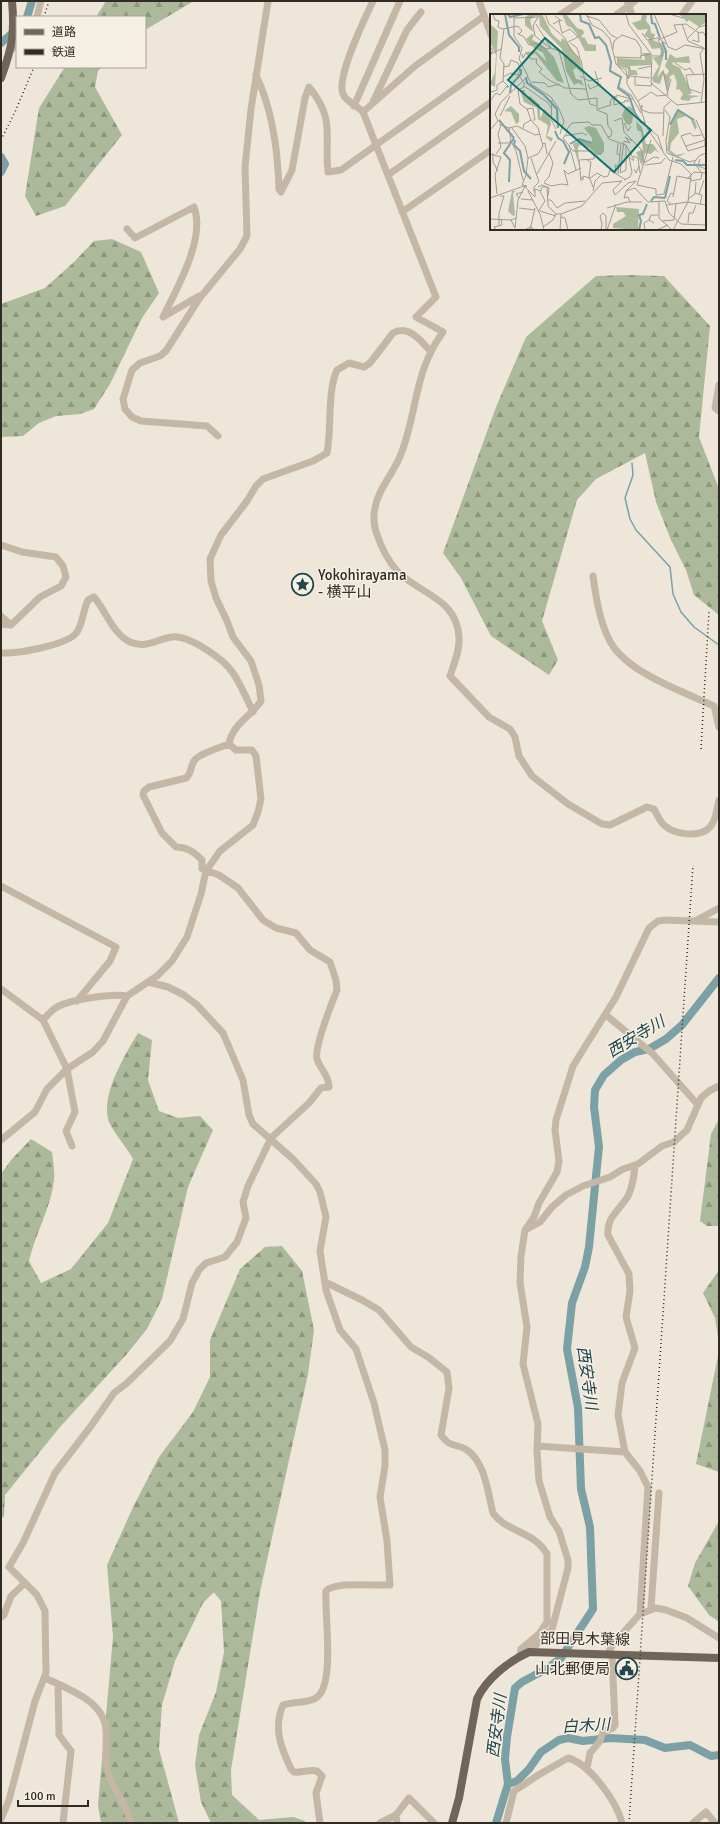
<svg xmlns="http://www.w3.org/2000/svg" width="720" height="1824" viewBox="0 0 720 1824" font-family="Signika,'Noto Sans JP',sans-serif">
<style>
.forest{fill:url(#forest-firs)}
.lines{fill:none;stroke-linecap:round;stroke-linejoin:round}
.stream{stroke:#7ba1a7;stroke-width:1.5}
.river{stroke:#7ba1a7;stroke-width:8}
.minor{stroke:#c4b7a6;stroke-width:7}
.major{stroke:#716459;stroke-width:8}
.rail{stroke:#312b26;stroke-width:1.5;stroke-dasharray:1 3;stroke-linecap:butt}
.labels{text-anchor:middle;dominant-baseline:central;stroke-width:3;stroke-linejoin:round;paint-order:stroke}
.poi-label{font-size:15px;fill:#312b26;stroke:#f6f0e4;text-anchor:start}
.street-label{font-size:15px;fill:#312b26;stroke:#f6f0e4}
.water-label{font-size:16px;font-style:italic;fill:#21464d;stroke:#f6f0e4}
.inset-river{fill:none;stroke:#7ba1a7;stroke-width:2}
.inset-road{fill:none;stroke:#a29b91;stroke-width:1}
.view{fill:#0f766e;fill-opacity:0.15;stroke:#0f766e;stroke-width:2}
.inset-edge{fill:none;stroke:#312b26;stroke-width:2}
</style>
<defs>
<pattern id="forest-firs" width="22" height="20" patternUnits="userSpaceOnUse"><rect width="22" height="20" fill="#acba9b"/><path d="M5 1l3.5 6h-7zM16 11l3.5 6h-7z" fill="#8d977e"/></pattern>
</defs>
<rect width="100%" height="100%" fill="#ede6d9"/>
<path class="forest" d="M106,1H194L145,30V17H96Z
M65,67H102L98,71L95,87L122,135L65,206L36,216L25,196L39,108Z
M112,239L141,252L159,293L142,318L110,384L94,409L80,414L56,416L39,423L23,436L1,437V304L45,288L74,262L94,241Z
M627,275L664,276L710,326L699,437L719,489V615L694,595L686,570L671,540L656,502L645,453L596,479L577,500L542,621L558,660L549,675L491,636L461,578L443,553L496,407L526,337L596,276Z
M138,1033L152,1040L148,1080L159,1111L178,1118L200,1116L213,1130L188,1187L162,1299L147,1329L126,1355L60,1427L5,1495L4,1516L1,1519V1174L11,1160L31,1139L52,1152C53,1161 55,1172 54,1180C51,1208 35,1234 29,1261L41,1283L71,1269L108,1223L133,1159C128,1149 110,1128 108,1119C102,1092 125,1055 138,1033Z
M719,1119V1226H707L700,1221L711,1134Z
M282,1246L302,1271L314,1330L308,1374L260,1592L231,1770L232,1795L259,1820L293,1817L305,1821V1823H211L201,1802L195,1765L199,1735L216,1692L224,1652L221,1601L214,1592L203,1603L175,1661L162,1705L159,1749L179,1823H101L98,1805L113,1637L107,1565L134,1505L159,1457L193,1412L210,1377V1340L240,1269L265,1247Z
M719,1270V1343L715,1318L703,1293Z
M719,1351V1472L696,1464Z
M719,1521V1622L709,1615L688,1586L695,1563Z"/>
<g class="lines">
<path class="stream" d="M632,463L633,475L625,498L630,519L636,530L670,567L673,594L681,612L694,627L719,645"/>
<path class="river" d="M27,17L32,1
M1,43L17,29
M1,157L5,164L1,172
M508,1784L505,1759L507,1737L515,1688L522,1682L548,1668L561,1658L593,1609L590,1527L581,1489L578,1408L567,1349L572,1303L585,1267L589,1247L596,1176L599,1147L594,1107L595,1090L604,1075L621,1060L635,1052L649,1049L666,1039L682,1025L719,978
M496,1823L508,1784L517,1781L529,1769L541,1752L559,1740L568,1738L583,1741L610,1738L645,1740L665,1748L690,1745L711,1756L719,1755"/>
<path class="minor" d="M373,1C365,18 336,77 343,94C347,103 357,105 363,112L436,297L416,317L443,332C439,338 434,345 431,352C415,383 414,422 401,454C394,473 378,489 375,508C373,516 374,525 376,532C381,547 387,560 398,572C420,594 458,599 459,638C460,650 454,664 450,676L489,717L510,729L515,737L519,756L532,776L568,804L602,824L610,825L647,807L654,809C657,814 660,822 664,825C674,835 701,838 710,827C716,821 717,808 719,800
M479,1L491,35
M627,1L632,15
M560,15L581,1
M616,15L635,1
M682,15L692,1
M37,17L41,1
M12,49L17,46
M256,75C272,109 278,153 279,189L281,192L292,170L305,98L309,87C336,120 324,135 328,172L341,170L491,63
M373,102L407,30L421,12
M354,106L400,1
M363,112L415,66L484,16
M388,175L491,102
M402,212L491,150
M127,229L135,238L194,207C206,238 177,288 163,317L199,296
M719,385L715,408L719,411
M218,436L207,426L141,421L132,417L125,409L123,399L132,370L140,363L160,356L166,351L199,299L240,249L247,236L245,167L251,109L268,1
M1,545L22,552L56,557L63,566L66,577L61,586L40,597L11,625L1,624
M593,576C596,598 601,631 615,649C635,675 684,692 714,706L719,727
M1,616L11,625
M1,653C16,654 69,645 77,632C83,623 83,610 88,600L94,597C106,611 113,634 130,642C146,649 157,639 172,637C189,635 224,659 233,673C241,685 247,699 253,712
M229,744C232,725 251,716 261,701L259,685L251,661L233,637L227,621L216,598L211,581L210,559L221,535L247,501L256,486L263,479L313,461L327,453C332,427 327,392 337,370L349,363L364,367L370,363L393,333C409,324 422,342 431,352
M1,886L116,947L110,961L77,1001
M695,921L719,908
M148,982L168,987L184,995L197,1005L223,1033L243,1080L249,1115L253,1124L293,1159L316,1184L320,1192L326,1217L320,1251L326,1290L340,1330L356,1349L374,1403L385,1450V1466L380,1497L387,1541L390,1585C375,1586 335,1581 326,1591C324,1612 336,1686 316,1698C306,1704 293,1701 283,1705C273,1728 281,1748 291,1769L294,1772C302,1773 309,1769 317,1771L322,1776L316,1793L320,1823
M1,989L43,1020L67,1069L75,1112L66,1131L72,1146
M606,1015L653,1054L698,1105
M43,1020C46,1017 50,1012 54,1009C65,1000 113,993 127,996
M1,1140L35,1112L47,1089L67,1069L93,1052L103,1041L127,996L157,976L172,961L187,937L201,894L206,871L220,851L253,825L258,812L261,799L256,756L252,750H236L229,744
M635,1165C634,1176 633,1186 628,1196C620,1210 606,1217 608,1235L629,1274L630,1291L626,1317L635,1348L622,1383L618,1415L625,1452L640,1471L648,1487L640,1614
M527,1229L540,1222L552,1207L566,1195L583,1186L610,1177L623,1169L638,1164L662,1146L674,1142L687,1130L701,1098L709,1091L719,1086
M325,1282L362,1300L379,1310L411,1347L428,1357L447,1372L449,1388L441,1435C452,1450 456,1442 467,1450C485,1462 488,1493 493,1513C506,1532 534,1531 547,1554V1622L539,1634L521,1649L520,1656
M537,1446L625,1452
M651,1608L659,1493
M1,1617L4,1615L11,1596L25,1583
M529,1652L552,1629L568,1568V1560L559,1531L550,1517L539,1481L537,1450L538,1424L523,1364L527,1327L520,1283L521,1256L525,1230L534,1217L539,1203L557,1172L559,1161L555,1130L556,1120L573,1066L616,997L649,928L658,921L665,920L719,922
M608,1653L613,1644L640,1614L656,1608L666,1610L687,1618L719,1638
M45,1678C68,1689 105,1701 106,1731C107,1746 104,1758 108,1773C114,1791 127,1805 131,1823
M58,1685L59,1735L71,1751L63,1823
M587,1768L590,1753L600,1741L603,1732L613,1728L615,1725L612,1654
M396,1815L397,1823
M1,1819L9,1800L35,1701L46,1673L45,1611L37,1595L9,1567L23,1543L55,1473L91,1426L114,1393L127,1383L170,1341L183,1319L192,1283L199,1270L206,1263L225,1257L237,1242L246,1218L243,1202L248,1186L271,1138L309,1103L321,1088L329,1087C329,1075 320,1069 317,1059C314,1048 332,1002 337,990L336,980L330,962L310,950L296,933L276,928L263,920L238,888L219,875L202,869V860C194,852 187,847 176,847L162,833L143,795L144,791L149,787L186,778C192,773 190,767 194,761C198,754 221,747 229,744
M380,1823L396,1815L409,1798L434,1823
M506,1823L514,1791L540,1774L568,1758C590,1764 617,1802 622,1823
M693,1823L706,1812L715,1823"/>
<path class="major" d="M1,78C12,48 15,34 12,1
M452,1823L459,1798L477,1699C486,1679 509,1661 529,1652L719,1658"/>
<path class="rail" d="M44,17L49,1
M1,140L15,112L34,67
M701,749L709,611
M629,1823L693,865"/>
</g>
<defs>
<symbol id="sight-ring" viewBox="-11 -11 22 22"><circle r="9.5" fill="#f6f0e4" stroke="#21464d" stroke-width="1.5"/><path d="M0-6L1.8-2.2L6-1.7L2.9 1.2L3.7 5.4L0 3.3L-3.7 5.4L-2.9 1.2L-6-1.7L-1.8-2.2Z" fill="#21464d"/></symbol>
<symbol id="civic-ring" viewBox="-11 -11 22 22"><circle r="9.5" fill="#f6f0e4" stroke="#21464d" stroke-width="1.5"/><path d="M-.6-6.5H3V-4.5H.6V-3L4-1V1h2V6H-6V1h2V-1L-.6-3ZM-1.2 2.5V6h2.4V2.5Z" fill="#21464d"/></symbol>
</defs>
<g fill-rule="evenodd">
<use href="#sight-ring" x="290" y="572" width="25" height="25"/>
<use href="#civic-ring" x="614" y="1656" width="25" height="25"/>
</g>
<g class="labels">
<g class="poi-label">
<text x="318" y="575">Yokohirayama<tspan x="318" dy="17">- 横平山</tspan></text>
<text x="610" y="1669" text-anchor="end">山北郵便局</text>
</g>
<g class="street-label">
<text transform="translate(585 1639) rotate(1)">部田見木葉線</text>
</g>
<g class="water-label">
<text transform="translate(636 1037) rotate(-31)">西安寺川</text>
<text transform="translate(587 1378) rotate(82)">西安寺川</text>
<text transform="translate(497 1726) rotate(-83)">西安寺川</text>
<text transform="translate(586 1726) rotate(-3)">白木川</text>
</g>
</g>
<g transform="translate(490 14)">
<rect width="216" height="216" fill="#ede6d9"/>
<path d="M40,0H52L62,20L71,28L72,24L75,26L90,46L93,60L86,54L83,56L86,65L91,66L94,72L88,69L84,71L76,57L72,35L50,12L49,3L45,2L40,6L43,18L35,11V3ZM72,0H76L87,14L93,16L94,19L91,23L95,24L98,30L106,31V37H95L86,19L81,13L77,12ZM152,0H157L156,7L160,12L161,19L165,20L163,26L171,30L175,37L167,64L172,57L177,61L179,57L175,52L180,40L186,44L199,42L200,49L183,48L182,50L190,54L202,79L198,81L210,82L201,84L199,87L192,86L190,85L193,80L189,75L186,76L187,69L184,60L180,62L178,78L173,60L170,70L163,68L162,64L169,52L163,44L170,42L171,38L170,34L162,35L158,28L159,24L154,22L158,15L148,16L142,9L151,6ZM189,0H216V8L209,13L199,6L197,8ZM0,10L8,17L5,73L0,70L5,58L6,41L1,30ZM42,20L44,21L42,26L51,30L64,43L74,69L67,67L45,39L39,42L35,38L46,37L57,48L53,39L41,32L36,25ZM154,39L161,40V51L140,52L141,56H146L148,61H141L138,65V55L127,51V44L155,46ZM30,76H34L37,84L40,82L50,91V105L54,95L59,100L61,110L57,122L63,124L61,128L56,123L58,111L48,105L47,94L34,88ZM21,92L29,100V108L26,110L21,98L14,97ZM140,92L144,96L142,109L139,111L136,110L132,101L135,94ZM187,97H190L205,107L207,113L205,116L200,104L196,102L187,105L189,119L181,129L180,136L186,141L196,139L188,143L183,142L177,136L180,114ZM146,107L152,113L156,130H163L169,139L165,136L161,140L155,139L152,152L146,138L153,136L151,118L147,116ZM99,112L106,114L114,129V137L111,141H106L100,134L90,131L88,133L89,152L83,130L91,126L102,130V124L94,114ZM22,177H26L23,179L25,201L23,202L18,197ZM126,193L149,195L148,216L123,214V210L136,202L133,198H127Z" fill="#acba9b"/>
<path class="inset-river" d="M15,0L19,21L29,33V38M18,0L20,3L33,0M90,0L91,7L99,10L105,24L109,23L116,31L121,48L120,57L131,63L128,74L139,82L145,99L151,108L155,109M161,0L162,9L165,10L170,24M172,28L176,37V46M36,63L37,69L54,81L67,95L68,114M20,79L21,71L31,60V55M9,106L24,124M180,111L188,96L204,106M65,117L68,124L73,127M25,126L24,131L30,137L34,157L41,165M73,127L79,138L74,150M80,130L89,125L102,129M185,146L193,147L197,151H216M19,168L20,146L14,139L24,124M175,184L180,162M161,187L164,183L175,184M149,216L151,207L149,201L153,200L157,190"/>
<path class="inset-road" d="M3,0L5,6L9,7L8,13L12,15L28,12L32,17L29,20M55,0L59,10L75,24L81,36L91,46L97,79L100,90L106,92M96,0L102,11L113,17L120,25L126,50L137,62V70L149,89L156,112L168,122L173,138L179,146L191,150L201,160L198,188L183,216M136,0L139,11L162,41L161,69L187,91L216,88M164,0L178,33L186,36L195,31L216,35M179,0L193,4M97,2L109,6L121,21L127,24M24,4L48,3L43,12L45,22L60,34M72,6L69,7L72,19M46,10L61,34L69,37L81,80L88,86L107,84V96L117,100L118,112L122,117L121,122L118,123M63,10L70,6L65,2M192,10L198,27L214,34L210,40L214,65L211,89M14,15L10,44L14,50L13,67L19,73M27,19L34,23L39,31L45,29L56,35L61,34M72,19L80,15L88,23L78,28M152,19L157,26L168,24L176,30M198,24L209,13L216,11M202,26L209,28L208,18M80,29L87,34L90,44M0,33L3,36L1,40L11,35M123,35L124,27L132,21L146,26L151,34V40H160L150,42L152,44L124,43M32,40L33,44L36,39L41,45H47L46,49L52,55L49,58L59,66L75,74L96,75M163,42H172V34L168,26L187,18L184,11L196,10L209,19L213,18L216,23M184,48L195,56L200,54L204,61M28,49L30,55L28,61L33,67M128,52L136,56L138,65L140,62L160,64M13,53L19,52L21,46L28,49M148,55L162,52M173,56L178,81M105,57L109,71M90,62L99,67L112,64M13,63L21,59L28,61M38,63L41,70L61,83L69,95L74,107L70,120M145,63V71L161,72L162,69M34,68V73L28,76L30,90L37,95L41,106L48,114L53,132L48,140L38,144M41,68L55,69L58,73L70,70M98,70L100,75L111,70M34,72L58,89L61,94M129,73L141,81L151,99M1,78L7,76V71L13,67M211,79L199,75L196,61L216,60M177,80L181,65M126,81L143,85M124,82L127,83L124,85V91L135,88V86L138,88V85M62,86L61,105L66,115M0,87L6,79L10,81L17,72L18,74M148,87L161,78L167,82L178,81M150,93L152,91V96L160,99H174M37,95L43,94L45,106H43M108,95L121,91L120,88L124,82M175,96L180,103L176,127L177,139L200,148L206,146M10,102L20,82M206,106L215,126V132L198,137L191,122L200,119L203,122L212,121M124,107L132,104L134,118L151,135L154,149L164,143L169,144M134,109L138,117L141,112M9,110L19,114L21,127M19,114L27,112L45,121L50,120M22,114L35,132L38,144L36,161L32,171L37,172L34,174L28,186L25,214L21,206L26,204M33,114L34,110L41,106M157,114L172,136M0,116L8,107L5,100L11,88L38,62L29,45L32,34L24,22V0M75,122L92,119L97,121M173,122L174,93L181,87M73,124L78,118L77,115L82,109L99,108L102,111H111L119,125L136,131M73,124L83,137H101L107,143M161,126L147,171L166,175V181L174,180L183,143M21,127L26,137L33,166M8,129H18L21,127M128,129L127,140L130,141M52,130L55,129L57,140M79,131L86,156M136,131L144,146M196,132L215,126M3,139V148L8,157M0,140L11,143L5,161L7,180M6,140L11,133L8,120L11,111M143,142L148,144L150,159M41,144L49,168L44,173V178M210,145L208,152L216,155M97,146L101,148L99,163L103,173M155,151L171,149L175,144M144,155L146,159L149,152M130,159L134,127L140,129L135,123L142,127M130,159L136,156V131M47,160L66,127M126,160L125,151L129,152M128,160L131,130M91,163L93,166V162L99,164M99,165L107,159L114,163L118,162L120,156L136,166M197,165L204,158L216,159M134,166L140,163L142,158L139,143L144,147M91,167L89,146L104,145V141M201,167L211,165L212,159L204,149L209,142L216,139M54,168L59,163L63,149L59,139M54,169L61,172L72,170L78,171L74,156L78,160L91,154M48,173L52,171L59,174L58,182M38,177L50,200L54,216M103,177L105,167L111,161M136,177L134,184L138,183L140,188M205,179L212,181L210,191M209,180L214,166M183,183L187,162L202,165M0,184L34,172L45,183V175L51,177L52,173H57L58,192L66,200H71L92,192L112,169L132,167L123,176L125,181L138,169L146,167L136,177L145,174L158,188L175,187L179,199L191,210L216,211M29,184L26,180L33,178M31,185L43,186M198,185L205,180L206,168M57,186H61L67,194L75,189L95,187M169,187V204L182,216M181,190L177,187L181,179L183,180M177,191L197,188L216,191M29,194L45,196M117,194L137,188H152M50,197L66,202M48,198L55,187L50,177M71,203L75,204L78,216M0,205L22,206M172,207L184,206L186,190M164,209L159,206L161,201H168M198,209L199,199H203L206,191M9,211V199L14,182H10M53,213L63,206L66,200M6,216L4,213L12,211L11,205M34,216L41,213L45,216M40,216L45,194M70,216L71,200M111,216L112,210L110,202L113,199L116,202V216M117,216L126,190M155,216L154,209L159,206M167,216L178,211"/>
<path class="view" d="M55,24L161,116L124,158L18,66Z"/>
<rect width="216" height="216" class="inset-edge"/>
</g>
<rect width="720" height="1824" fill="none" stroke="#312b26" stroke-width="4"/>
<rect x="16" y="16" width="130" height="52" fill="#f6f0e4" stroke="#a7a198"/>
<rect x="24" y="29" width="20" height="6" fill="#716459" stroke="#a7a198"/>
<text x="52" y="36" font-size="12" fill="#312b26">道路</text>
<rect x="24" y="49" width="20" height="6" fill="#312b26" stroke="#a7a198"/>
<text x="52" y="56" font-size="12" fill="#312b26">鉄道</text>
<path d="M18 1800v6h70v-6" fill="none" stroke="#312b26" stroke-width="2"/>
<text x="24" y="1800" font-size="12" fill="#312b26" stroke="#f6f0e4" stroke-width="3" paint-order="stroke">100 m</text>
</svg>
